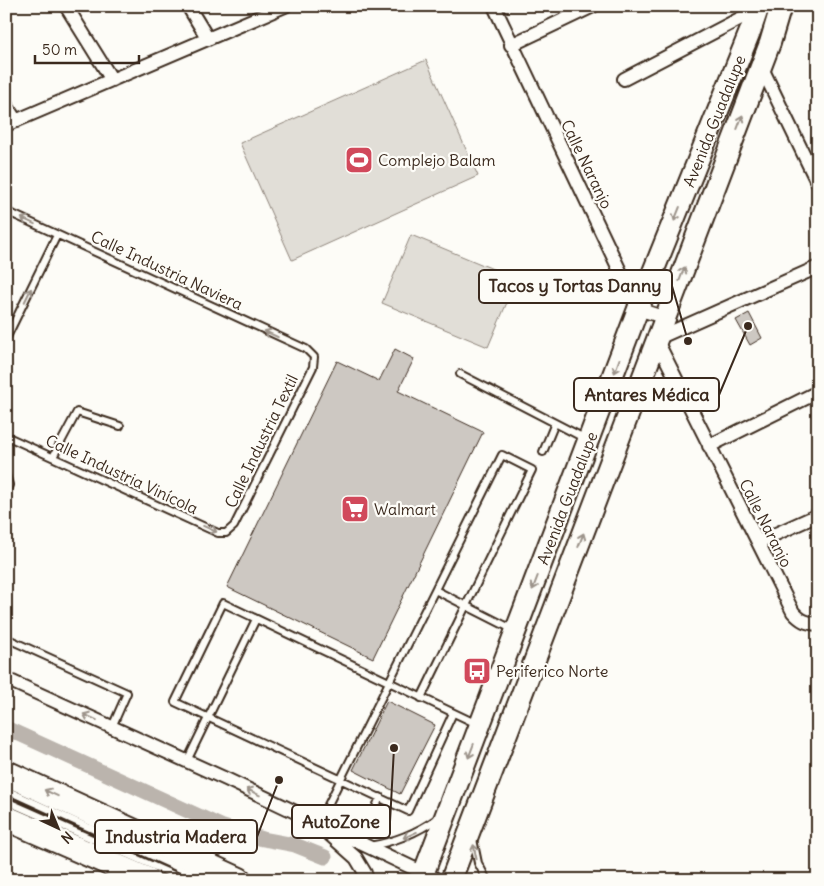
<svg xmlns="http://www.w3.org/2000/svg" width="824" height="886" viewBox="0 0 824 886" font-family="Delius,sans-serif">
<style>
.green{fill:#e1ded7;stroke:#8e847a}
.lines{fill:none;stroke-linecap:round;stroke-linejoin:round}
.canal{stroke:#bbb4ad;stroke-width:15}
.building{fill:#cdc8c2;stroke:#3b2a1e}
.lane-casing{stroke:#3b2a1e;stroke-width:10}
.street-casing{stroke:#3b2a1e;stroke-width:16}
.primary-casing{stroke:#3b2a1e;stroke-width:24}
.highway-casing{stroke:#3b2a1e;stroke-width:28}
.lane{stroke:#fdfcf7;stroke-width:6}
.street{stroke:#fdfcf7;stroke-width:12}
.primary{stroke:#fdfcf7;stroke-width:20}
.highway{stroke:#fdfcf7;stroke-width:24}
.oneway{stroke:#9c938a}
.labels{text-anchor:middle;dominant-baseline:central;stroke-width:4.5;stroke-linejoin:round;paint-order:stroke}
.street-label{font-size:16px;fill:#3b2a1e;stroke:#fdfcf7}
.poi-label{font-size:16px;fill:#3b2a1e;stroke:#fdfcf7;text-anchor:start}
.leader{fill:none;stroke:#3b2a1e;stroke-width:2}
.callout-dot{fill:#3b2a1e;stroke:#fdfcf7;stroke-width:2}
.callout{fill:#fdfcf7;stroke:#3b2a1e;stroke-width:2}
.callout-label{font-size:18px;text-anchor:middle;font-weight:bold;fill:#3b2a1e}
</style>
<rect width="100%" height="100%" fill="#fdfcf7"/>
<filter id="ink" filterUnits="userSpaceOnUse"><feTurbulence type="fractalNoise" baseFrequency=".02" numOctaves="2"/><feDisplacementMap in="SourceGraphic" scale="10" xChannelSelector="R" yChannelSelector="G"/><feConvolveMatrix kernelMatrix="1 2 1 2 8 2 1 2 1" color-interpolation-filters="sRGB"/></filter>
<g filter="url(#ink)">
<path class="green" d="M426,60L478,176L292,260L240,143Z
M411,235L517,279L488,347L382,303Z"/>
<g class="lines">
<path class="canal" d="M6,728L223,827L263,839L295,845L325,857"/>
</g>
<path class="building" d="M749,313L762,338L750,345L736,320Z
M395,349L414,359L398,391L483,432L373,658L227,587L337,361L379,381Z
M387,701L435,725L400,794L353,770Z"/>
<g class="lines">
<defs>
<path id="lane" d="M6,211L306,349L314,357L313,367L234,526L226,533H218L6,436
M6,339L57,235
M460,374L586,439
M543,452L555,423
M53,457L77,412L120,426
M6,475L9,485L6,491
M435,590L514,630
M6,638L127,693L112,727
M453,713L408,811L175,702L223,603L477,724
M187,761L256,619
M6,790L205,880
M6,801L185,880
M319,823L502,455L532,470L421,698
M473,839L478,863L487,880
M361,844L380,797
M369,846C395,842 417,833 438,818"/>
<path id="street" d="M66,6L112,80
M188,6L208,39
M494,6L638,309L666,318
M511,45L593,6
M761,66L818,184
M624,79L745,16
M6,105L16,121
M6,125L285,6
M658,338L818,267
M657,341L793,612C801,621 806,623 818,624
M709,446L818,392
M758,542L818,515
M6,679L226,779L438,880
M328,833L356,858L365,873L367,880"/>
<path id="primary" d="M421,880L638,309L751,29L759,6
M451,880L770,43L781,6"/>
<path id="highway" d="M6,773L239,880
M6,818L148,880"/>
</defs>
<use href="#lane" class="lane-casing"/>
<use href="#street" class="street-casing"/>
<use href="#primary" class="primary-casing"/>
<use href="#highway" class="highway-casing"/>
<use href="#lane" class="lane"/>
<use href="#street" class="street"/>
<use href="#primary" class="primary"/>
<use href="#highway" class="highway"/>
</g>
<defs><path id="oneway-shaft" d="M-6 0H5M1.5-3L5.5 0L1.5 3" fill="none" stroke-width="1.6" stroke-linecap="round" stroke-linejoin="round" transform="scale(1.25)"/></defs>
<g class="oneway">
<use href="#oneway-shaft" transform="translate(740 122) rotate(-69)"/>
<use href="#oneway-shaft" transform="translate(677 214) rotate(112)"/>
<use href="#oneway-shaft" transform="translate(28 221) rotate(-155)"/>
<use href="#oneway-shaft" transform="translate(682 274) rotate(-69)"/>
<use href="#oneway-shaft" transform="translate(28 295) rotate(-64)"/>
<use href="#oneway-shaft" transform="translate(271 334) rotate(-155)"/>
<use href="#oneway-shaft" transform="translate(617 366) rotate(110)"/>
<use href="#oneway-shaft" transform="translate(210 529) rotate(24)"/>
<use href="#oneway-shaft" transform="translate(581 540) rotate(-69)"/>
<use href="#oneway-shaft" transform="translate(535 583) rotate(111)"/>
<use href="#oneway-shaft" transform="translate(90 717) rotate(-156)"/>
<use href="#oneway-shaft" transform="translate(471 751) rotate(111)"/>
<use href="#oneway-shaft" transform="translate(253 792) rotate(-154)"/>
<use href="#oneway-shaft" transform="translate(51 793) rotate(-155)"/>
<use href="#oneway-shaft" transform="translate(410 835) rotate(156)"/>
<use href="#oneway-shaft" transform="translate(475 852) rotate(-102)"/>
</g>
</g>
<defs>
<symbol id="stadium-square" viewBox="-11 -11 22 22"><rect x="-9" y="-9" width="18" height="18" rx="4" fill="#d1495b" stroke="#fdfcf7"/><path d="M0-5a6.5 5 0 1 0 0 10a6.5 5 0 1 0 0-10ZM-3.5-1.8h7v3.6h-7Z" fill="#fff"/></symbol>
<symbol id="supermarket-square" viewBox="-11 -11 22 22"><rect x="-9" y="-9" width="18" height="18" rx="4" fill="#d1495b" stroke="#fdfcf7"/><path d="M-6-5.5h2.5l.6 2H6L4.5 2H-2.5L-4.4-4H-6ZM-1.5 3.2a1.3 1.3 0 1 0 .1 0ZM3 3.2a1.3 1.3 0 1 0 .1 0Z" fill="#fff"/></symbol>
<symbol id="bus-square" viewBox="-11 -11 22 22"><rect x="-9" y="-9" width="18" height="18" rx="4" fill="#d1495b" stroke="#fdfcf7"/><path d="M-5-6H5V4H4V6H2V4H-2V6H-4V4H-5ZM-3.5-4V0h7V-4ZM-3.5 1.2v1.5H-2V1.2ZM2 1.2v1.5H3.5V1.2Z" fill="#fff"/></symbol>
</defs>
<g fill-rule="evenodd">
<use href="#stadium-square" x="343" y="144" width="32" height="32"/>
<use href="#supermarket-square" x="339" y="493" width="32" height="32"/>
<use href="#bus-square" x="461" y="655" width="32" height="32"/>
</g>
<g class="labels">
<g class="street-label">
<text transform="translate(714 121) rotate(-68)">Avenida Guadalupe</text>
<text transform="translate(587 164) rotate(64)">Calle Naranjo</text>
<text transform="translate(167 270) rotate(25)">Calle Industria Naviera</text>
<text transform="translate(261 441) rotate(-64)">Calle Industria Textil</text>
<text transform="translate(122 474) rotate(25)">Calle Industria Vinícola</text>
<text transform="translate(567 498) rotate(-69)">Avenida Guadalupe</text>
<text transform="translate(766 523) rotate(63)">Calle Naranjo</text>
</g>
<g class="poi-label">
<text x="378" y="160">Complejo Balam</text>
<text x="374" y="509">Walmart</text>
<text x="496" y="671">Periferico Norte</text>
</g>
</g>
<path class="leader" d="M688 341L672 286M748 326L719 395M394 748L390 822M279 780L257 837"/>
<g class="callout-dot">
<circle cx="688" cy="341" r="5"/>
<circle cx="748" cy="326" r="5"/>
<circle cx="394" cy="748" r="5"/>
<circle cx="279" cy="780" r="5"/>
</g>
<g class="callout">
<rect x="479" y="270" width="193" height="33" rx="5"/>
<rect x="574" y="378" width="145" height="33" rx="5"/>
<rect x="292" y="805" width="98" height="33" rx="5"/>
<rect x="95" y="820" width="162" height="33" rx="5"/>
</g>
<g class="callout-label">
<text x="575" y="292">Tacos y Tortas Danny</text>
<text x="647" y="401">Antares Médica</text>
<text x="341" y="828">AutoZone</text>
<text x="176" y="843">Industria Madera</text>
</g>
<rect width="824" height="886" fill="none" stroke="#fdfcf7" stroke-width="25"/>
<rect x="12" y="12" width="799" height="861" fill="none" stroke="#3b2a1e" stroke-width="2" filter="url(#ink)"/>
<g transform="translate(58 828) rotate(136)" stroke="#fdfcf7" stroke-width="4" paint-order="stroke">
<path d="M0-4L9 19L0 12L-9 19Z" fill="#3b2a1e"/>
<text y="-8" font-size="14" font-weight="bold" text-anchor="middle" fill="#3b2a1e">N</text>
</g>
<path d="M35 55v8h104v-8" fill="none" stroke="#3b2a1e" stroke-width="2.5"/>
<text x="42" y="55" font-size="15" fill="#3b2a1e" stroke="#fdfcf7" stroke-width="4" paint-order="stroke">50 m</text>
</svg>
